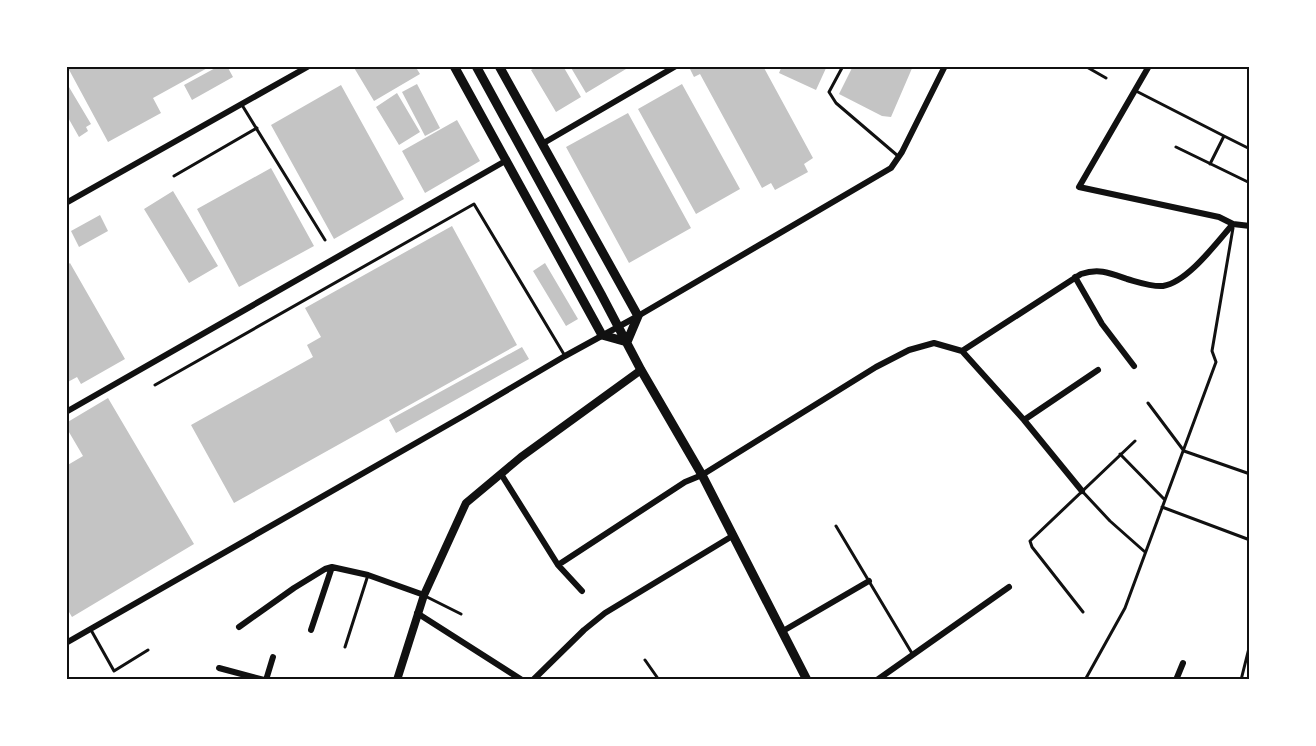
<svg xmlns="http://www.w3.org/2000/svg" width="1316" height="746" viewBox="0 0 1316 746" font-family="'Playfair Display',serif">
<style>
.building{fill:#c4c4c4}
.lines{fill:none;stroke-linecap:round;stroke-linejoin:round}
.service{stroke:#111;stroke-width:3}
.minor{stroke:#111;stroke-width:6}
.tertiary{stroke:#111;stroke-width:8}
.secondary{stroke:#111;stroke-width:9}
.neatline{fill:none;stroke:#111;stroke-width:2}
</style>
<rect width="100%" height="100%" fill="#fff"/>
<path class="building" d="M67,66H211L153,98L161,113L108,142Z
M219,66H227L233,77L192,100L184,85Z
M353,66H415L420,74L374,101Z
M538,66H563L581,97L556,112L531,70Z
M570,66H631L586,93Z
M691,66H763L813,158L804,164L808,172L775,190L771,183L762,188L700,74L694,77L689,67Z
M782,66H827L816,90L779,73Z
M853,66H913L891,117L882,116L839,94Z
M66,82L91,124L86,127L88,131L79,137L66,114Z
M417,84L440,128L425,136L402,92Z
M682,84L740,189L696,214L638,109Z
M341,85L404,199L334,239L271,125Z
M397,93L420,132L399,145L376,107Z
M628,113L691,228L629,263L566,147Z
M457,120L480,161L425,193L402,151Z
M271,168L314,246L239,287L197,209Z
M173,191L218,266L189,283L144,209Z
M100,215L108,231L79,247L71,231Z
M452,226L517,345L234,503L191,425L313,357L307,345L321,337L305,308Z
M70,263L125,359L81,384L77,377L66,383V266Z
M545,263L578,319L566,326L533,271Z
M522,347L529,359L396,433L389,420Z
M108,398L194,544L72,617L66,607V466L83,456L66,427V423Z"/>
<g class="lines">
<path class="service" d="M843,66L829,92L836,103L898,156
M1085,66L1106,78
M1136,91L1224,136
M242,105L325,240
M1176,147L1250,183
M1210,164L1224,136L1250,149
M174,176L257,128
M155,385L474,204L565,356
M1148,403L1184,451L1250,474
M1120,454L1164,499
M1082,491L1110,521L1145,552
M1162,507L1250,540
M836,526L913,655
M425,596L461,614
M1083,612L1032,547L1030,541L1135,441
M91,630L114,671L148,650
M345,647L368,575
M645,660L659,680
M1085,680L1125,608L1216,362L1212,351L1233,228
M1241,680L1250,644"/>
<path class="minor" d="M1149,66L1079,187L1219,217L1233,224
M542,144L676,66
M66,203L309,66
M1075,277L1102,324L1134,366
M962,351L1024,420L1082,491
M66,412L507,160
M1024,420L1098,370
M501,474L558,565L685,482L702,475L876,367L909,350L934,343L962,351L1081,274C1099,268 1110,273 1127,279C1138,282 1152,287 1163,286C1188,282 1217,242 1233,224L1250,226
M558,565L582,591
M417,613L522,680
M239,627L294,588L325,569L332,567L368,575L424,595
M311,630L332,567
M783,631L869,581
M66,643L465,415L565,356L638,316L891,168L902,152L945,66
M219,668L264,680
M266,680L273,657
M533,680L584,630L605,613L734,535
M877,680L1009,587
M1176,680L1183,663"/>
<path class="tertiary" d="M397,680L424,595L466,503L521,457L641,370"/>
<path class="secondary" d="M454,66L602,335L627,342
M476,66L601,294L641,370L702,475L807,680
M499,66L638,316L627,342"/>
</g>
<rect width="1316" height="746" fill="none" stroke="#ffffff" stroke-width="135"/>
<rect x="68" y="68" width="1180" height="610" class="neatline"/>
</svg>
